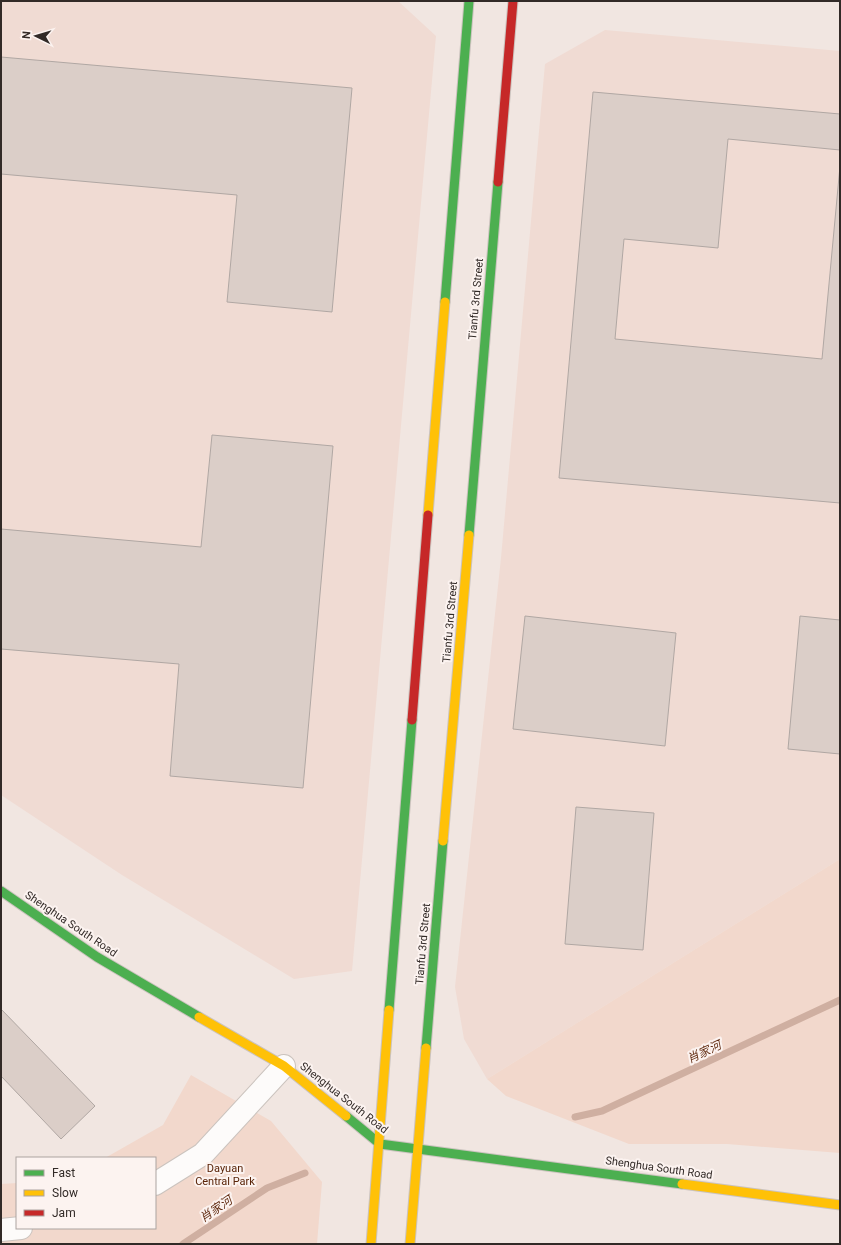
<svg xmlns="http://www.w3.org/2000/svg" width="841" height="1245" viewBox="0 0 841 1245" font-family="Roboto,'Noto Sans SC',sans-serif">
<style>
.built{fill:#f0dbd3}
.green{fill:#f2d8cc}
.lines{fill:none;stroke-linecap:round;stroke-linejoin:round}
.stream{stroke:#cfafa1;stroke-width:7}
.building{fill:#dbcec8;stroke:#b0a7a3}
.street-casing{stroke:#cbc3be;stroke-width:24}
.fast-casing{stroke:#cbc3be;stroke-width:11}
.slow-casing{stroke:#cbc3be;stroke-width:11}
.jam-casing{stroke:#cbc3be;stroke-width:11}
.street{stroke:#fdfbfa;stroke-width:22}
.fast{stroke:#4caf50;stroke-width:9}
.slow{stroke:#ffc107;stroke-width:9}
.jam{stroke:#c62828;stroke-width:9}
.labels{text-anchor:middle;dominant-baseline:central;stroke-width:4;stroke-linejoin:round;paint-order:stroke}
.street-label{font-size:11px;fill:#322a27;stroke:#fcf3f0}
.park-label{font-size:11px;fill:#592408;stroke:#fcf3f0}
.water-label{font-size:12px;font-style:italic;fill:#642f15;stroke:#fcf3f0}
</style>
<rect width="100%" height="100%" fill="#f1e6e1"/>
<path class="built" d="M1,1H398L436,36L352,971L294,979L122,875L1,795Z
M605,30L840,51V859L487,1079L464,1039L455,987L501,558L545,64Z"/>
<path class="green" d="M840,859V1153L727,1144H629L506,1096L487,1079Z
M191,1075L271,1121L322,1182L317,1244H1V1184L17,1183V1228H155V1158H105L163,1125Z"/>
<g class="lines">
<path class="stream" d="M575,1117L602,1111L840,1000
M183,1244L267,1188L305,1173"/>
</g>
<path class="building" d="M1,57L352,88L332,312L227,302L237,195L1,174Z
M593,92L840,114V150L728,139L718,248L624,239L615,339L822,359L840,166V503L559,478Z
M212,435L333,446L303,788L170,776L179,664L1,649V529L201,547Z
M525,616L676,633L665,746L513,729Z
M800,616L840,620V754L788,749Z
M576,807L654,813L643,950L565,944Z
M1,1009L95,1106L61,1139L1,1076Z"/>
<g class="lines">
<defs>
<path id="street" d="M155,1184L203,1154L284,1066
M1,1230L21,1228"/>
<path id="fast" d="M445,302L469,1
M469,535L498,182
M1,891L97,957L199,1017
M389,1010L412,720
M426,1048L443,841
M346,1116L380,1144L682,1184"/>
<path id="slow" d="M428,515L445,302
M443,841L469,535
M199,1017L284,1066L346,1116
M682,1184L840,1205
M371,1244L389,1010
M410,1244L426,1048"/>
<path id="jam" d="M498,182L513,1
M412,720L428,515"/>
</defs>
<use href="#street" class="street-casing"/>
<use href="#fast" class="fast-casing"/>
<use href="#slow" class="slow-casing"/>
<use href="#jam" class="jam-casing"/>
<use href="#street" class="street"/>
<use href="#fast" class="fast"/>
<use href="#slow" class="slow"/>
<use href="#jam" class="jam"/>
</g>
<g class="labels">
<g class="street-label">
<text transform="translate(476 299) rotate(-85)">Tianfu 3rd Street</text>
<text transform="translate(450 622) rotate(-85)">Tianfu 3rd Street</text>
<text transform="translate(71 924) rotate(34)">Shenghua South Road</text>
<text transform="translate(423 944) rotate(-85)">Tianfu 3rd Street</text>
<text transform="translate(344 1098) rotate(38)">Shenghua South Road</text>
<text transform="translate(659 1168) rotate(8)">Shenghua South Road</text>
</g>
<g class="park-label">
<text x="225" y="1168">Dayuan<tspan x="225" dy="13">Central Park</tspan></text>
</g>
<g class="water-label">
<text transform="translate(704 1052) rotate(-25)">肖家河</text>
<text transform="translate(216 1209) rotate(-34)">肖家河</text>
</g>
</g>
<rect width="841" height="1245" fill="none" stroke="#322a27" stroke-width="4"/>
<rect x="16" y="1157" width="140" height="72" fill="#fcf3f0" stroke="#aba3a0"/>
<rect x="24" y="1170" width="20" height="6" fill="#4caf50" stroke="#aba3a0"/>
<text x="52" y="1177" font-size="12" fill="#322a27">Fast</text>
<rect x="24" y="1190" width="20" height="6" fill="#ffc107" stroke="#aba3a0"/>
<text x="52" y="1197" font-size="12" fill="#322a27">Slow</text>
<rect x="24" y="1210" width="20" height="6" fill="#c62828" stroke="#aba3a0"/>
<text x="52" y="1217" font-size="12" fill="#322a27">Jam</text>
<g transform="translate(36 36) rotate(275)" stroke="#fcf3f0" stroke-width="3" paint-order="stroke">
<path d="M0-3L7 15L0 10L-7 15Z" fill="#322a27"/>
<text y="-6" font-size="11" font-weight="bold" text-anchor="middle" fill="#322a27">N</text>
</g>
</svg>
